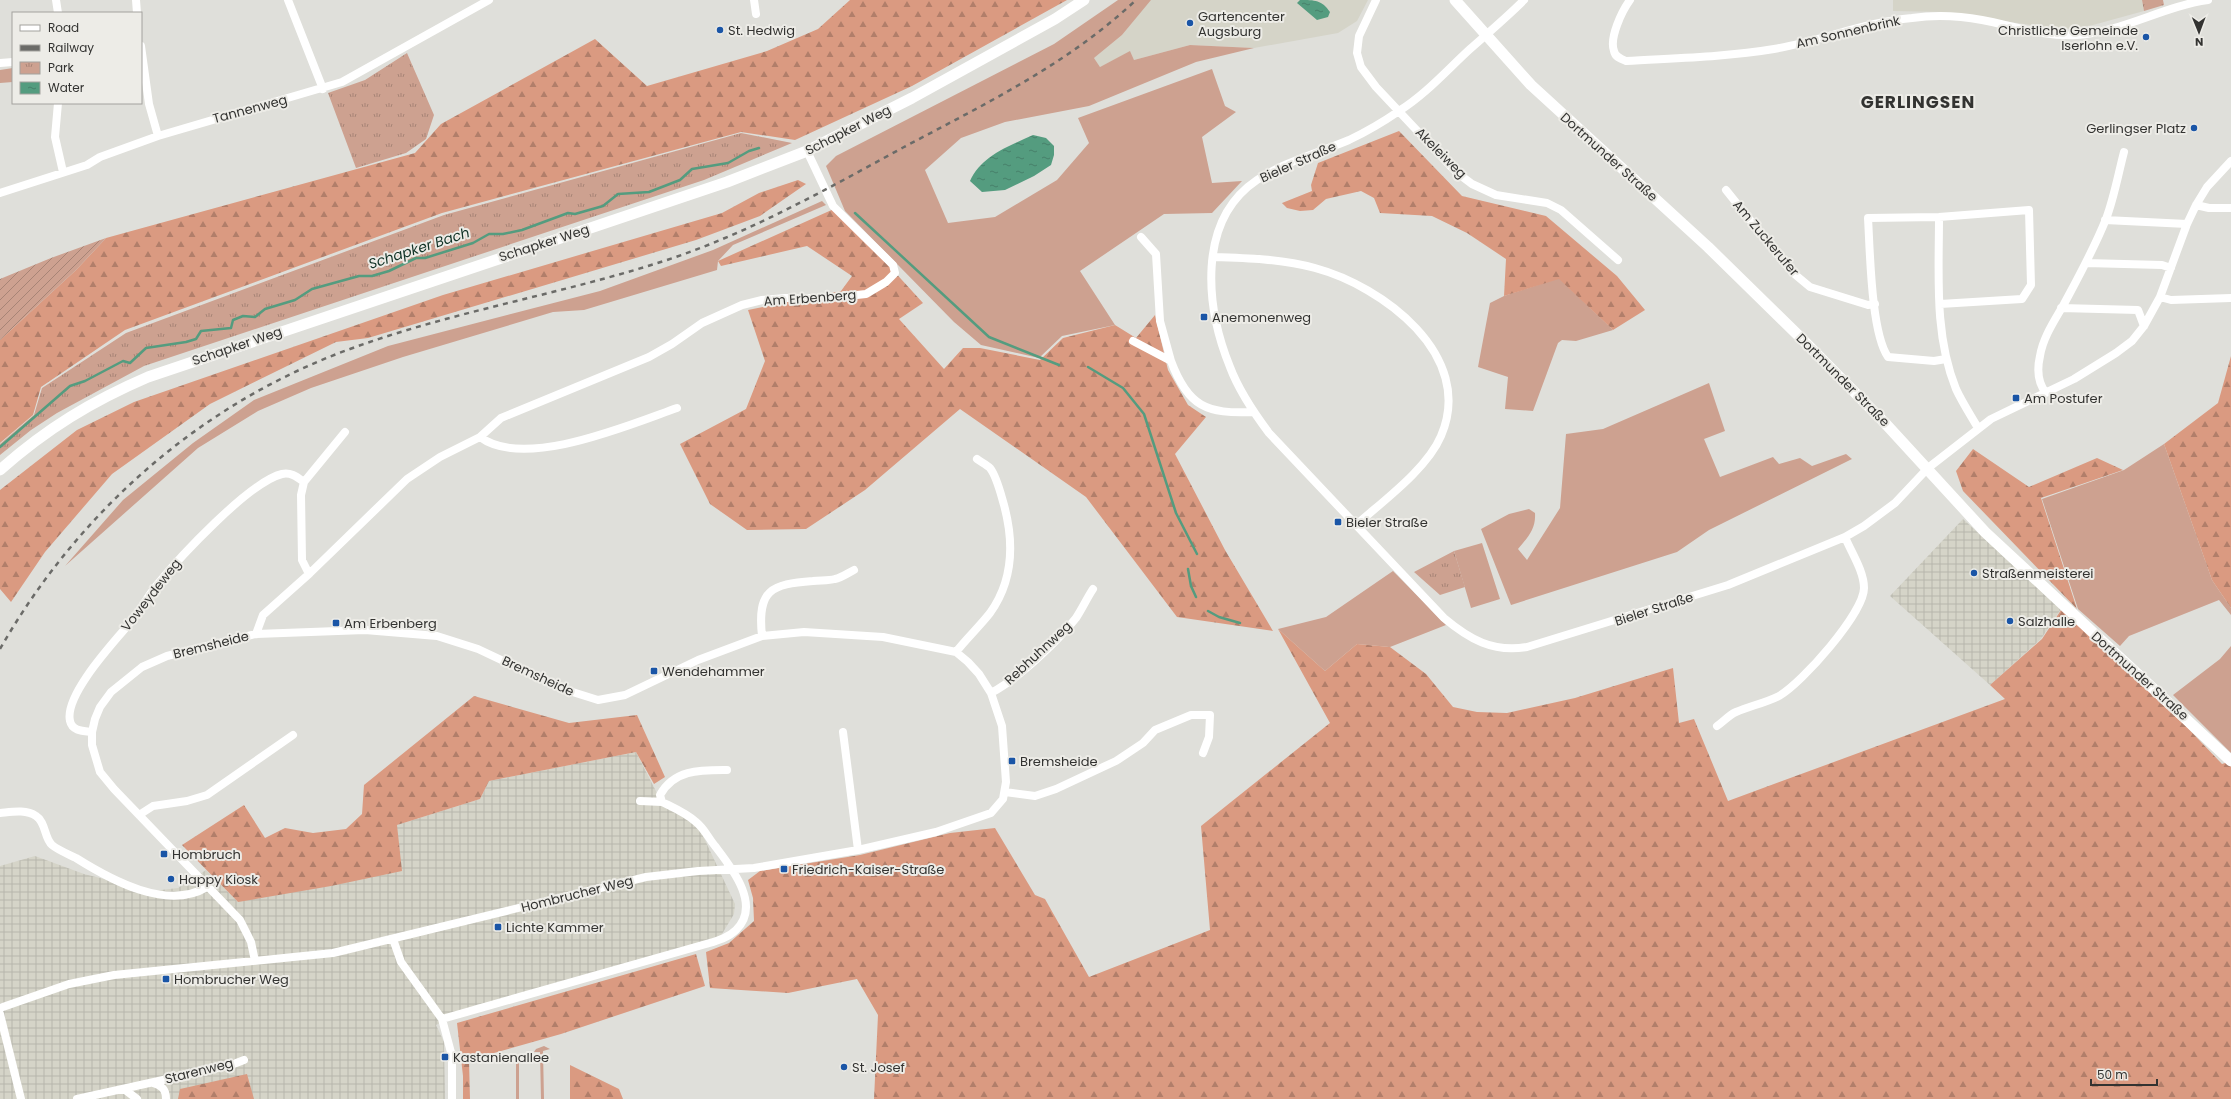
<svg xmlns="http://www.w3.org/2000/svg" width="2231" height="1099" viewBox="0 0 2231 1099" font-family="Poppins,sans-serif">
<style>
.built{fill:#d5d4c8}
.industrial{fill:url(#industrial-grid)}
.grass{fill:#cda190}
.forest{fill:url(#forest-firs)}
.park{fill:url(#park-tufts)}
.garden{fill:url(#garden-furrows)}
.water{fill:url(#water-ripples)}
.lines{fill:none;stroke-linecap:round;stroke-linejoin:round}
.stream{stroke:#549c7f;stroke-width:2.5}
.street{stroke:#fff;stroke-width:8}
.secondary{stroke:#fff;stroke-width:11}
.rail{stroke:#6b6b68;stroke-width:2.5;stroke-dasharray:5 5;stroke-linecap:butt}
.poi-dot{fill:#1a55a6;stroke:#edece7;stroke-width:1.5}
.labels{text-anchor:middle;dominant-baseline:central;stroke-width:4;stroke-linejoin:round;paint-order:stroke}
.poi-label{font-size:13px;fill:#333331;stroke:#edece7;text-anchor:start}
.street-label{font-size:13px;fill:#333331;stroke:#edece7}
.water-label{font-size:14px;font-style:italic;fill:#113226;stroke:#edece7}
.district-label{font-size:17px;font-weight:bold;letter-spacing:1px;fill:#333331;stroke:#edece7}
</style>
<defs>
<pattern id="industrial-grid" width="8" height="8" patternUnits="userSpaceOnUse"><rect width="8" height="8" fill="#d5d4c8"/><path d="M0 4h8M4 0v8" fill="none" stroke="#b7b6ac"/></pattern>
<pattern id="forest-firs" width="22" height="20" patternUnits="userSpaceOnUse"><rect width="22" height="20" fill="#da9a81"/><path d="M5 1l3.5 6h-7zM16 11l3.5 6h-7z" fill="#b17e6a"/></pattern>
<pattern id="park-tufts" width="24" height="20" patternUnits="userSpaceOnUse"><rect width="24" height="20" fill="#cda190"/><path d="M3 7l-1-3M5 7V3M7 7l1-3M15 17l-1-3M17 17v-4M19 17l1-3" fill="none" stroke="#a78476"/></pattern>
<pattern id="garden-furrows" width="10" height="10" patternUnits="userSpaceOnUse"><rect width="10" height="10" fill="#cda190"/><path d="M-1 1l2-2M0 10L10 0M9 11l2-2" fill="none" stroke="#a78476"/></pattern>
<pattern id="water-ripples" width="26" height="14" patternUnits="userSpaceOnUse"><rect width="26" height="14" fill="#549c7f"/><path d="M2 4q2-2 4 0t4 0M15 11q2-2 4 0t4 0" fill="none" stroke="#468069"/></pattern>
</defs>
<rect width="100%" height="100%" fill="#dfdfda"/>
<path class="built" d="M1150,0H1368L1357,21L1338,33L1254,48L1190,45L1134,60L1130,52L1100,67L1094,58L1122,35Z
M1893,0H2142L2144,11L2093,25L2072,29L2051,28L1943,12L1893,11Z"/>
<path class="industrial" d="M1963,519L2061,609L2041,639L1990,685L1890,596Z
M636,752L662,803L697,823L735,904L734,914L722,934L702,948L584,982L476,1005L436,1025L444,1042L445,1099H0V866L35,856L84,874L152,891L178,888L206,870L238,902L397,825L480,799L489,781Z"/>
<path class="grass" d="M1118,0H1151L1122,35L1094,58L1100,67L1130,51L1134,60L1190,45L1254,48L1196,62L1089,106L1005,122L961,138L925,170L948,223L995,217L1057,180L1089,143L1078,118L1212,69L1225,106L1236,112L1202,137L1212,183L1242,181L1212,213L1164,214L1080,271L1115,325L1062,336L1039,358L981,345L954,322L845,211L826,166L836,156L1054,44Z
M13,68V82L0,83V70Z
M822,201L826,205L733,245L718,261L717,270L584,310L553,312L403,357L311,388L258,411L198,448L65,566L123,500L193,443L254,400L388,346L600,291L713,250Z
M1559,278L1613,330L1576,341L1562,340L1558,343L1533,411L1505,409L1508,377L1478,367L1490,303L1504,296Z
M1709,383L1725,431L1704,439L1720,477L1773,457L1779,464L1800,458L1812,466L1846,454L1852,459L1709,530L1677,552L1511,605L1481,529L1509,514L1529,509L1535,513C1536,529 1528,537 1518,549L1527,560L1560,508L1566,434L1603,429Z
M2164,444L2212,580L2231,608V615L2219,600L2129,636L2120,646L2078,609L2042,499L2124,470Z
M1482,543L1500,599L1471,608L1454,551Z
M1393,571L1446,625L1390,647L1357,644L1325,671L1278,629L1326,617Z
M2231,646V753L2173,695L2220,659Z
M544,1046L550,1049L543,1051L544,1099H541L540,1052H534L536,1049Z
M520,1054L525,1056L519,1058V1099H516V1059L509,1060V1058Z"/>
<path class="forest" d="M850,0H1067L912,86L795,140L741,132L442,213L125,330L41,387L33,415L0,443V340L76,270L106,238L415,153L441,124L595,39L647,86L767,51L818,29Z
M1399,131L1462,196L1546,216L1617,276L1645,310L1613,330L1559,279L1504,296L1506,259L1467,233L1432,216L1380,213L1374,198L1361,191L1326,199L1313,210L1300,211L1287,208L1282,203L1312,191L1311,185L1318,163Z
M798,180L806,184L760,216L696,240L368,338L336,342L210,404L112,474L45,552L11,602L0,589V490L77,430L134,402L443,295L722,213L759,193Z
M836,208L923,303L899,319L944,369L963,348H980L1040,360L1063,338L1115,325L1136,338L1155,315L1168,370L1188,405L1206,417L1175,454L1225,550L1273,631L1177,617L1086,497L960,409L865,490L806,529L747,530L710,504L680,444L746,409L765,361L748,310L841,291L852,276L807,246L721,266L718,261Z
M2231,356V608L2212,580L2164,444L2218,403Z
M1973,449L2029,487L2097,458L2123,470L2041,498L2077,609L1963,491L1956,471Z
M2061,610L2159,698L2222,764L2231,761V1099H874L878,1015L857,979L788,993L710,988L706,952L729,943L754,921L753,898L748,880L760,871L860,855L950,833L995,828L1035,895L1045,899L1089,977L1210,930L1201,826L1330,723L1278,629L1325,671L1357,644L1390,647L1426,674L1453,707L1477,712L1507,713L1575,698L1673,668L1679,723L1694,719L1728,801L2005,699L1990,685L2042,639Z
M474,696L569,723L637,715L665,777L654,784L636,752L489,781L480,799L397,825L402,871L331,886L238,902L182,845L244,805L265,838L285,828L313,833L346,829L362,814L364,785Z
M696,954L705,986L561,1034L469,1060L470,1099H463V1076L457,1023Z
M570,1065L619,1089L623,1099H570Z
M247,1074L254,1099H178L180,1089Z"/>
<path class="park" d="M2142,0H2163L2164,5L2144,11Z
M407,53L434,115L426,139L406,153L356,168L328,93L365,80Z
M741,133L792,143L704,180L144,366L57,413L31,430L0,455V444L34,415L42,388L126,333L444,215Z
M1454,551L1465,587L1440,595L1414,572Z"/>
<path class="garden" d="M106,238L76,270L0,340V279L51,258Z"/>
<path class="water" d="M1300,0C1315,0 1322,0 1330,12L1328,17L1317,20L1297,3Z
M1033,135L1046,138L1054,146V155L1051,165L1034,176L1005,190L982,192L970,181C981,156 1009,146 1033,135Z"/>
<g class="lines">
<path class="stream" d="M855,213L989,337L1059,365
M1088,367L1123,388L1144,414L1176,513L1197,554
M0,447L70,386L85,381L123,361L130,363L146,348L186,342L196,339L201,331L231,328L233,320L243,316L255,317L265,309L295,300L312,289L359,276H372L389,271L416,258H425L473,243L489,234H503L522,230L568,213L575,214L603,206L618,194L649,192L680,180L692,169L728,163L749,151L759,148
M1188,569L1191,586L1196,597
M1208,611L1219,617L1240,623"/>
<path class="street" d="M56,0L58,13
M136,0L137,13
M288,0L323,89
M754,0L756,14
M1376,0L1359,36L1357,53L1361,67L1376,87L1456,172L1472,184L1496,195L1547,203L1561,210L1618,260
M1524,0C1507,17 1488,33 1470,49C1446,71 1426,94 1399,111C1383,122 1366,132 1349,140C1318,153 1284,162 1257,180C1196,221 1206,308 1230,367C1239,391 1254,413 1269,433L1444,618C1469,639 1493,653 1527,647L1728,585L1845,537L1864,526L1895,503L1928,468L1991,419L2074,379L2116,353L2132,341L2144,326L2160,297L2187,224L2196,205L2207,187L2231,161
M1630,0C1622,11 1609,38 1614,51C1615,57 1621,59 1626,61C1675,58 1725,57 1774,49C1821,41 1865,22 1912,18C1934,15 1960,16 1982,20C2014,26 2044,37 2077,35C2122,32 2164,6 2208,0
M141,46L149,104L158,136
M0,63L13,62
M58,103L55,137L63,172
M1726,190L1792,272L1810,287L1868,305L1875,304
M0,193L87,165L100,157L158,136L342,82L489,0
M2196,205L2209,208H2231
M1939,217C1939,274 1934,335 1956,389C1962,402 1971,416 1978,428
M2105,220L2187,224
M1141,237L1156,254L1160,321L1171,361
M1213,257C1247,258 1281,259 1315,268C1382,286 1476,355 1441,436C1427,469 1383,501 1356,525
M2086,263L2162,265L2171,268
M2160,297L2171,300L2231,298
M1940,304L2022,299L2031,285L2029,210L1939,217L1868,218C1870,250 1871,333 1888,357L1934,361L1946,359
M2061,308L2138,310L2144,326
M1133,341L1171,361C1188,407 1207,414 1253,412
M2046,393C2038,383 2037,369 2040,356C2043,337 2055,320 2064,304C2079,276 2094,249 2106,219C2114,198 2118,175 2124,152
M480,437C524,470 629,425 677,408
M309,574L302,560L301,495L304,482L345,432
M256,634L263,615L309,574L407,479L440,457L480,437L501,418L649,357L672,344L702,323L742,305L762,300L785,298H829L866,294L886,282L895,273L893,265L833,206L807,151
M762,636C757,590 771,584 813,581C820,580 828,581 835,579C841,578 848,573 854,570
M956,652C966,639 979,627 990,613C1013,581 1014,542 1004,505C1001,495 997,477 990,468C987,465 981,462 977,459
M991,693C1018,679 1057,642 1076,618C1082,609 1087,598 1093,589
M1717,726C1723,722 1729,715 1736,712C1750,706 1765,703 1779,696C1802,683 1864,613 1864,588C1864,571 1851,552 1845,537
M92,732C83,731 72,731 70,721C64,695 114,642 130,623C140,611 147,597 156,586C179,558 249,482 282,474C291,472 297,477 304,482
M843,732L858,850
M1005,792L1035,796L1056,789L1116,761L1143,743L1155,730L1191,715H1210L1209,737L1203,753
M640,801L662,802
M0,813C11,812 26,809 36,816C46,822 44,838 52,845C58,850 68,854 76,858C111,880 167,911 207,887
M139,815L153,806L187,801L207,795L293,735
M393,939L401,962L442,1019L452,1056V1099
M0,1008L69,984L114,975L333,953L646,877L698,871L754,868L858,850L936,832L991,813L1003,799L1006,782L1002,726L991,693L979,674L968,662L956,652L883,637L804,632L762,636L698,660L625,695L598,700L563,689L478,649L437,636L365,630L256,634L167,656L142,667L111,692L100,707L95,719L92,732V745L100,772L114,789L240,920L251,942L255,961
M0,1014L21,1099
M442,1019L706,944C716,941 728,938 736,930C762,905 731,867 715,846C709,839 704,828 696,822C686,813 674,808 662,802L660,795C674,769 701,770 727,770
M153,1083C162,1086 166,1089 166,1099
M124,1089L137,1099
M77,1099L231,1065L244,1060"/>
<path class="secondary" d="M1455,0L1531,85L1708,247L1803,340L1884,422L1985,532L2231,761
M0,470C46,429 92,401 148,377L727,182L807,151L912,98L1055,19L1084,0"/>
<path class="rail" d="M0,649C78,512 201,403 350,349C453,311 563,294 667,260C751,232 827,189 904,147C985,104 1068,64 1136,0"/>
</g>
<g class="poi-dot">
<circle cx="1190" cy="23" r="4"/>
<circle cx="720" cy="30" r="4"/>
<circle cx="2146" cy="37" r="4"/>
<circle cx="2194" cy="128" r="4"/>
<rect x="1200" y="313" width="8" height="8" rx="2"/>
<rect x="2012" y="394" width="8" height="8" rx="2"/>
<rect x="1334" y="518" width="8" height="8" rx="2"/>
<circle cx="1974" cy="573" r="4"/>
<circle cx="2010" cy="621" r="4"/>
<rect x="332" y="619" width="8" height="8" rx="2"/>
<rect x="650" y="667" width="8" height="8" rx="2"/>
<rect x="1008" y="757" width="8" height="8" rx="2"/>
<rect x="160" y="850" width="8" height="8" rx="2"/>
<rect x="780" y="865" width="8" height="8" rx="2"/>
<circle cx="171" cy="879" r="4"/>
<rect x="494" y="923" width="8" height="8" rx="2"/>
<rect x="162" y="975" width="8" height="8" rx="2"/>
<rect x="441" y="1053" width="8" height="8" rx="2"/>
<circle cx="844" cy="1067" r="4"/>
</g>
<g class="labels">
<g class="poi-label">
<text x="1198" y="16">Gartencenter<tspan x="1198" dy="15">Augsburg</tspan></text>
<text x="728" y="30">St. Hedwig</text>
<text x="2138" y="30" text-anchor="end">Christliche Gemeinde<tspan x="2138" dy="15">Iserlohn e.V.</tspan></text>
<text x="2186" y="128" text-anchor="end">Gerlingser Platz</text>
<text x="1212" y="317">Anemonenweg</text>
<text x="2024" y="398">Am Postufer</text>
<text x="1346" y="522">Bieler Straße</text>
<text x="1982" y="573">Straßenmeisterei</text>
<text x="2018" y="621">Salzhalle</text>
<text x="344" y="623">Am Erbenberg</text>
<text x="662" y="671">Wendehammer</text>
<text x="1020" y="761">Bremsheide</text>
<text x="172" y="854">Hombruch</text>
<text x="792" y="869">Friedrich-Kaiser-Straße</text>
<text x="179" y="879">Happy Kiosk</text>
<text x="506" y="927">Lichte Kammer</text>
<text x="174" y="979">Hombrucher Weg</text>
<text x="453" y="1057">Kastanienallee</text>
<text x="852" y="1067">St. Josef</text>
</g>
<g class="street-label">
<text transform="translate(1848 32) rotate(-13)">Am Sonnenbrink</text>
<text transform="translate(250 109) rotate(-15)">Tannenweg</text>
<text transform="translate(848 130) rotate(-27)">Schapker Weg</text>
<text transform="translate(1441 153) rotate(45)">Akeleiweg</text>
<text transform="translate(1609 157) rotate(42)">Dortmunder Straße</text>
<text transform="translate(1298 162) rotate(-24)">Bieler Straße</text>
<text transform="translate(1766 238) rotate(50)">Am Zuckerufer</text>
<text transform="translate(544 243) rotate(-18)">Schapker Weg</text>
<text transform="translate(810 298) rotate(-4)">Am Erbenberg</text>
<text transform="translate(237 346) rotate(-19)">Schapker Weg</text>
<text transform="translate(1843 380) rotate(45)">Dortmunder Straße</text>
<text transform="translate(151 595) rotate(-52)">Voweydeweg</text>
<text transform="translate(1654 609) rotate(-18)">Bieler Straße</text>
<text transform="translate(211 645) rotate(-14)">Bremsheide</text>
<text transform="translate(1038 653) rotate(-43)">Rebhuhnweg</text>
<text transform="translate(538 676) rotate(25)">Bremsheide</text>
<text transform="translate(2140 676) rotate(42)">Dortmunder Straße</text>
<text transform="translate(577 894) rotate(-14)">Hombrucher Weg</text>
<text transform="translate(199 1071) rotate(-14)">Starenweg</text>
</g>
<g class="water-label">
<text transform="translate(419 248) rotate(-18)">Schapker Bach</text>
</g>
<g class="district-label">
<text x="1918" y="102">GERLINGSEN</text>
</g>
</g>
<rect x="12" y="12" width="130" height="92" fill="#edece7" stroke="#a3a29e"/>
<rect x="20" y="25" width="20" height="6" fill="#ffffff" stroke="#a3a29e"/>
<text x="48" y="32" font-size="12" fill="#333331">Road</text>
<rect x="20" y="45" width="20" height="6" fill="#6b6b68" stroke="#a3a29e"/>
<text x="48" y="52" font-size="12" fill="#333331">Railway</text>
<rect x="20" y="62" width="20" height="12" fill="url(#park-tufts)" stroke="#a3a29e"/>
<text x="48" y="72" font-size="12" fill="#333331">Park</text>
<rect x="20" y="82" width="20" height="12" fill="url(#water-ripples)" stroke="#a3a29e"/>
<text x="48" y="92" font-size="12" fill="#333331">Water</text>
<g transform="translate(2199 32) rotate(179)" stroke="#edece7" stroke-width="3" paint-order="stroke">
<path d="M0-3L7 15L0 10L-7 15Z" fill="#333331"/>
<text y="-6" font-size="11" font-weight="bold" text-anchor="middle" fill="#333331">N</text>
</g>
<path d="M2091 1079v6h66v-6" fill="none" stroke="#333331" stroke-width="2"/>
<text x="2097" y="1079" font-size="12" fill="#333331" stroke="#edece7" stroke-width="3" paint-order="stroke">50 m</text>
</svg>
